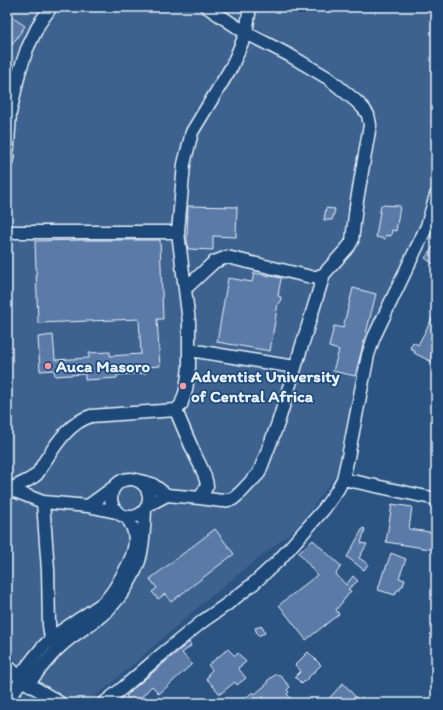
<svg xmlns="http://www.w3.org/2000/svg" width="443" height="710" viewBox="0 0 443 710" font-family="Itim,sans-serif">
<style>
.built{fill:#3d6290}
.building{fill:#5c7aa8;stroke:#e8f1f8}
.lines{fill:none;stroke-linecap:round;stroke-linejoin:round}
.minor-casing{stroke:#e8f1f8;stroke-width:15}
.minor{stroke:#1f4a7a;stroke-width:12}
.poi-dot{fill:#ff9aa2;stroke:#1f4a7a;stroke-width:1.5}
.labels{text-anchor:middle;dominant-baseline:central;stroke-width:3.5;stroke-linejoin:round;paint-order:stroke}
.poi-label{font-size:17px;font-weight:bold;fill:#e8f1f8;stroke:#1f4a7a;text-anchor:start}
</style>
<rect width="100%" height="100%" fill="#2b5483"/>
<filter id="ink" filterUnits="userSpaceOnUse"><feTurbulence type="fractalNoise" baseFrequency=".025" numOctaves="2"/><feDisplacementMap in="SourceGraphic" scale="8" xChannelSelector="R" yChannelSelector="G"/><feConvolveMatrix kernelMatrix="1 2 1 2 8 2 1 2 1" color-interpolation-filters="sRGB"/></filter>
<g filter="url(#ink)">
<path class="built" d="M7,7H436V172L422,230L379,318L335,476L299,526L205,601L107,687L96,695L87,699H76L63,697L50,690L36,680L7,651Z"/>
<path class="building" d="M9,15L25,26L7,52V19Z
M381,205L400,206L396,231L392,230L391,236L386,235L385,239L376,237Z
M188,206L237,207L236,237L213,236V250L188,249L187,240Z
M326,208L335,209L332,220H324Z
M82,240H160L163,319H157L160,366L146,367V373L117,375V378L85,380V374L55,376L54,370L40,371L38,337L53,335L55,360L89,358V353L110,352V356L141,354L139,319L38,323L35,241Z
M436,243V266L425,258Z
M254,273L281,278L278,296L281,297L280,303H278L270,351L217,342L228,278L252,282Z
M353,288L376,294L355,376L333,371L339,350L329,347L334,326L343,328Z
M436,311V359L434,363L414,353L415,351L410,348L413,342L418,345Z
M392,504L412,507L409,529L436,533V550L386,542Z
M363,528L365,529L361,543L367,544L359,558L368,564L364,570L347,557Z
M215,529L234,554L171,602L165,594L158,599L152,592L157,588L150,579Z
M313,540L341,566L336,574L346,585L353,576L358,581L348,589L351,591L336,610L339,614L306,640L279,605L317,575L299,553Z
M391,553L406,559L399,578L405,580L403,586H401L400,590H397L395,595L378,590L384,570H385Z
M262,626L265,633L258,636L255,628Z
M189,642L191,646L182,653L192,664L159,694L152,686L136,703H133L126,696L133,689Z
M228,649L235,656L238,653L246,662L238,668L246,678L237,685L235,682L220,694L206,678L209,676L208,674L212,670L208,665Z
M308,652L321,665L302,684L295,677L301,671L295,665Z
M276,674L278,676L279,674L290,687L287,690L289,692L287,694L295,703H267L263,697L256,703H239L253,692L255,694L268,683L267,681Z
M343,683L361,703H325Z"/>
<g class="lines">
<defs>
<path id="minor" d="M7,160L10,113L19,73L27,49L39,24L51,7
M7,229L11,232H178
M185,289L214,262L227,257L244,261L311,277H317L324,274L349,246L352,241L356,206L370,125L368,115L364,109L356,101L328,78L289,55L246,33L207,7
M190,350L295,367
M111 498a19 19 0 1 1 38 0a19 19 0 1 1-38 0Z
M343,479L436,499
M140,481L152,484L167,495
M7,488L43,502L88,506L116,512
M10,489C16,486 33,479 37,474C41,469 43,463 47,458C58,441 71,422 91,416L176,410L181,405L186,390L189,367V322L178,232L184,164L192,132L232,66L246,33L250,7
M200,498L222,501L233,499L241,492L259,473L278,423L324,274
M43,502L48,570L49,625L51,639L55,644
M148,505L167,495L200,498L207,486C206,475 201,467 196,457C189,441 182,426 176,410
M88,506L114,487
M7,665L22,680L60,703
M19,677C29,665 38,650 50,640C62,629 77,621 90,612C94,609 99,606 103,603C109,597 115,589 119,581C131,562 144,537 126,517
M28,684C39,671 49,656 62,645C74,634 89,626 101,616C118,602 132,581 139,561C144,545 144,527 145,510
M7,701L22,680
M104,703L124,687L161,655L203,621L226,605L253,584L279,560L324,509L338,489L343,479L348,457L368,355L374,337L427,226L436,195"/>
</defs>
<use href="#minor" class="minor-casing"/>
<use href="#minor" class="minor"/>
</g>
</g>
<g class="poi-dot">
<circle cx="48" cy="366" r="4"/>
<circle cx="183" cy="386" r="4"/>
</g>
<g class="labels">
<g class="poi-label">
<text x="56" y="366">Auca Masoro</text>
<text x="191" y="376">Adventist University<tspan x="191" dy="20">of Central Africa</tspan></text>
</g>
</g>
<rect width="443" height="710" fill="none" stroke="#1f4a7a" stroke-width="24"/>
<rect x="12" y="12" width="419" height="686" fill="none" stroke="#e8f1f8" stroke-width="1.5" filter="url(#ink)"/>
</svg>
